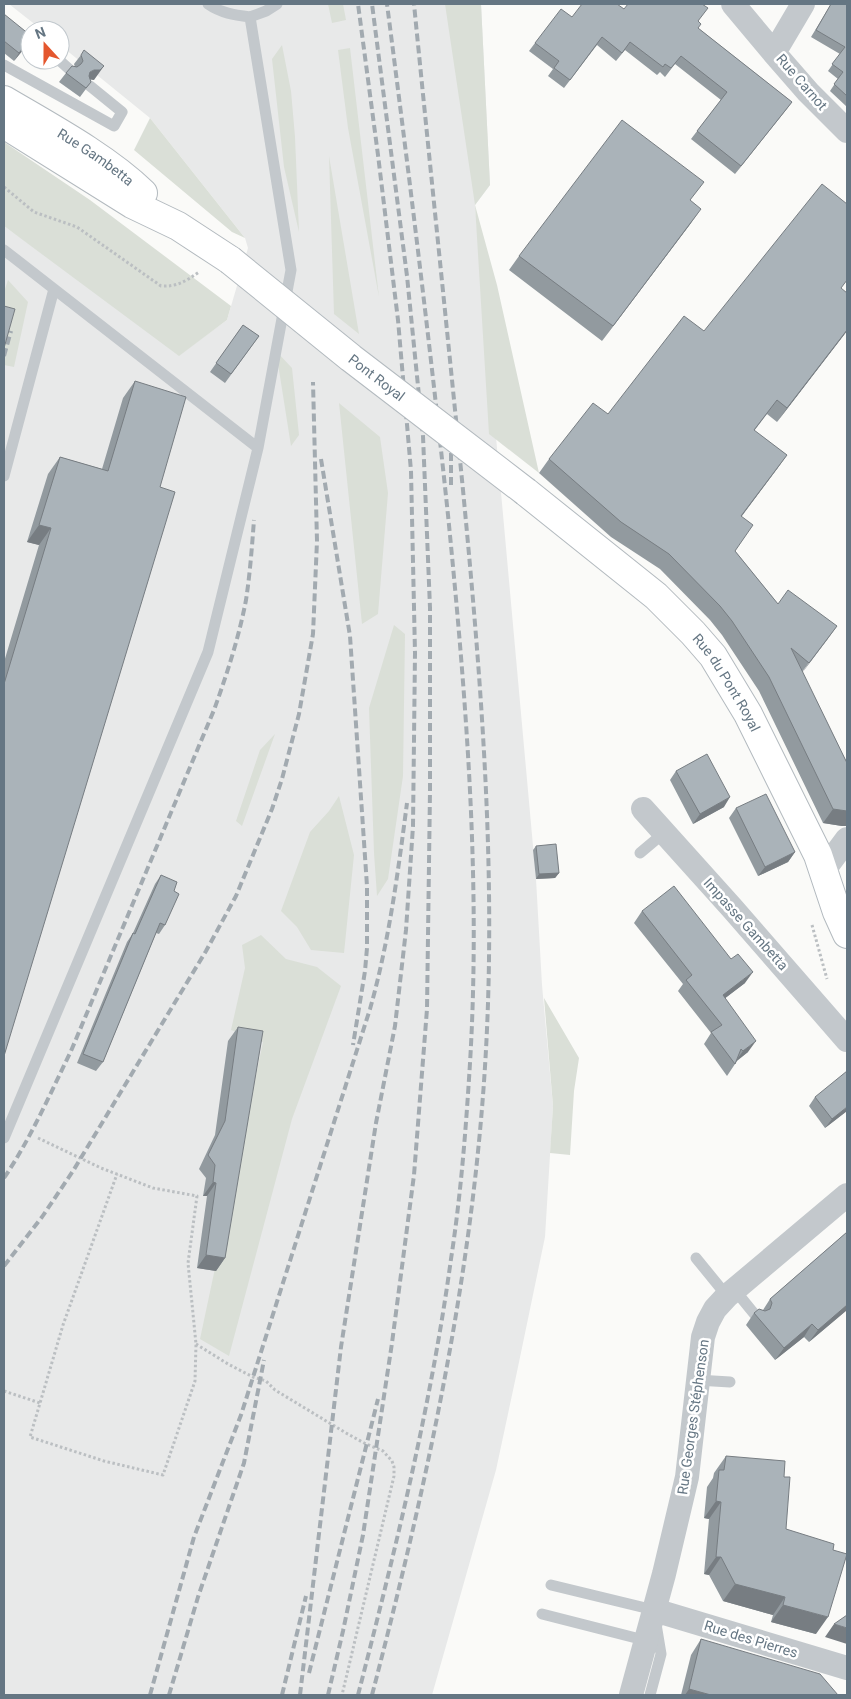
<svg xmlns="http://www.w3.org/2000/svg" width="851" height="1699" viewBox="0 0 851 1699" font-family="Roboto,sans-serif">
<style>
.built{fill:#e8e9e9}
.green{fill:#dadfd7}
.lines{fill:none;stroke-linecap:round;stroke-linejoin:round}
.secondary-casing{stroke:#b3babf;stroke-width:30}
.path{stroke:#bbbfc2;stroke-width:3;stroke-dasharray:2.5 2.5;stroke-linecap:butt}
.lane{stroke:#c3c8cc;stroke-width:11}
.street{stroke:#c3c8cc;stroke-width:24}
.secondary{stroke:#fff;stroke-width:28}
.rail{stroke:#a2aab0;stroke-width:4;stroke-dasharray:8 4;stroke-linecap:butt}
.secondary-bridge-casing{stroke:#b3babf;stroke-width:30;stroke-linecap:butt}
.secondary-bridge{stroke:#fff;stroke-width:28}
.wall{fill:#929a9f}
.shaded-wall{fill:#777d82}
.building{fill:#aab3b9;stroke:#777d82}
.labels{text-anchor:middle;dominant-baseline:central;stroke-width:5;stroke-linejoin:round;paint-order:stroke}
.street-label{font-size:14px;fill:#657683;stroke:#fff}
</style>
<rect width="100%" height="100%" fill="#fafaf8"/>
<path class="built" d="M9,4H481L490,185L475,205L536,879L542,985L553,1106L545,1237L518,1367L496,1470L432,1695H4V226L182,353L227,320L248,248L245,238L150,118L60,45V30H42Z"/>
<path class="green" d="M328,4H343L346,20L332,23Z
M445,4H481L490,185L475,205L497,285L539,473L489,434L475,205Z
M282,45L291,91L295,137L299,232L284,167L272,59Z
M350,48L379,297L348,128L338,50Z
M150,118L245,238L232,232L134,150Z
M4,142L90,200L231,306L227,320L179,356L4,226Z
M329,156L359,334L334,314Z
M8,280L28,302L14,367L4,365V351L9,320L4,318V292Z
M276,351L292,368L299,435L291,446Z
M339,403L380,437L388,493L378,614L362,624Z
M394,625L405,634L403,776L388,879L377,896L374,853L369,708Z
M275,734L242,826L236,821L260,750Z
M339,796L354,855L344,953L311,950L297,927L281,911L310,832L329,811Z
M261,935L286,959L317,967L341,986L292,1119L229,1356L200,1339L263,1042L231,1030L245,968L242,945Z
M544,998L579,1058L574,1091L570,1155L550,1153L553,1106Z"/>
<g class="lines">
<defs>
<g id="secondary">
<path id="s1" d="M4,100C48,126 106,157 143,193"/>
<path d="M4,124L132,204L178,226L230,260"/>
<path id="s2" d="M526,492L656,596L693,633L713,656L748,714L818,855L837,912L847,934"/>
</g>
</defs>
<use href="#secondary" class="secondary-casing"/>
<path class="path" d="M4,187L34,212L77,227L161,286C177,287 186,281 199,272
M812,925L827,979
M38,1138L101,1168L153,1188L197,1196L188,1263L196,1344L195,1381L163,1475L104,1461L30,1437L63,1325L117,1174
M196,1344L228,1364L253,1377L266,1381L275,1390L346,1433L366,1444L383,1451L392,1461L394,1467V1476L342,1695
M4,1391L40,1403"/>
<path class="lane" d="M250,17L266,11L277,4
M59,60L69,69
M4,65L114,126L122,112L90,86
M4,250L258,448
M4,476L54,289
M640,853L665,832
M4,1138L208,652L258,448L291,270L250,17C234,15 221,13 208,4
M696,1258L727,1296
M734,1289L756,1316
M697,1380L730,1382
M551,1585L654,1610
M542,1614L640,1639
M650,1695L661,1654L656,1624"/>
<path class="street" d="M733,4L774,53
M803,4L774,53L808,92L847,131
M643,809L732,908L847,1040
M824,870L847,839
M654,1610L847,1668
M631,1695L664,1574L687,1477L703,1337L708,1322L715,1309L727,1296L847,1195"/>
<use href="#secondary" class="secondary"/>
<path class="rail" d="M4,356L11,331
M321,459L350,636L367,886V948L365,971L353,1045
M451,485V435
M4,1178C31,1138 50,1094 71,1051L214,710C227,674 239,637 246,600C250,574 252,546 254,520
M4,1266L42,1217L73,1171L206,951L236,896L272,809L282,779L299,714L313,634L317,541L313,382
M309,1673L378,1399
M150,1695L194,1537L241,1415L370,1009C389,942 398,872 407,803
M169,1695L198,1597L244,1463L264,1360
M282,1695L306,1596
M300,1695L341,1347L376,1123L395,1026L406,930L413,826L415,653L411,471L398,320L378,155L358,4
M328,1695L343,1631L363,1535L392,1343L414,1175L427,1009L430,790V608L423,436L407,276L372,4
M358,1695C395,1551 431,1406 451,1259C461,1194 466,1128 470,1063C481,880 466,697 448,515C430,344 409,174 387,4
M372,1695C429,1476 477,1256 487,1029C495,849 480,669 463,490C447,328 430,166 414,4"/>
<defs>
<g id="secondary-bridge">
<path id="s3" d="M230,260L351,358L526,492"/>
</g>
</defs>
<use href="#secondary-bridge" class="secondary-bridge-casing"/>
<use href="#secondary-bridge" class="secondary-bridge"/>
</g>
<path class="wall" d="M831,4H847V107L830,91L838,79L828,71L840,54L811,37Z
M4,14L27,45L14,61L4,53Z
M572,17L698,21V28L792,102L735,174L691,139L721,100L675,64L665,77L660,72L657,75L625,50L616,61L597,45L564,88L548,76L553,69L529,51L535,43Z
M81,55L94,80L90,79L91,82L80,97L59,82L66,73L75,67L74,64Z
M691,200V223L602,341L509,270L519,256Z
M842,289L847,331L777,422L767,414L754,431L787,455L742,516L735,551L778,604L837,626L802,672L847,763V826H842L823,823L759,691L722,635L710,620L660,569L611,537L539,473L549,459L608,414L704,331Z
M243,325L259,336L225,383L210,372Z
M135,381L160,487L4,1056V662L39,545L27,542L48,474L60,457L102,469L123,398Z
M676,771L724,807L693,824L670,780Z
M736,808L795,852L788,862L758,876L729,818Z
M536,846L559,873L555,878L536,879L533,850Z
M161,875L174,891L165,925L159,934L156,933L103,1062L96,1071L77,1063L127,942L133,933L155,884Z
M642,911L745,983L725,998L748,1052L737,1061L727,1076L704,1044L711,1033L678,991L683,984L634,923Z
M238,1027L225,1258L216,1271L197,1268L207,1196H203L206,1178L199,1169L215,1135L228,1041Z
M815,1097L847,1111L825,1128L809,1106Z
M847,1232V1310L809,1342L804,1337L775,1360L746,1325L754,1313L763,1310L770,1299Z
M726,1456L784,1477L786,1529L816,1634L771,1622L773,1615L723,1601L709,1575L704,1574L709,1519L704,1518L707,1487L713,1478L714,1473Z
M701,1639L838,1695H681L691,1655Z"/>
<path class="shaded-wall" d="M30,40L27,45L14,61L19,53Z
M104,66L94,80L88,79L90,72L94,70Z
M792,102L786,110L735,174L741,166Z
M701,209L691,223L602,341L613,326Z
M847,330V331L777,422L787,408Z
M787,455L777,469L731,530L741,516Z
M39,525L51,528L39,545L27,542Z
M837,626L827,640L799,677L809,663Z
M730,797L724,807L693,824L700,814Z
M833,809L847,811V826H842L823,823Z
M795,852L788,862L758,876L765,867Z
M559,873L555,878L536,879L539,874Z
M753,972L745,983L715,1006L723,995Z
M756,1041L748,1052L735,1062L743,1051Z
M847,1107V1111L825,1128L832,1119Z
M213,1182L216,1183L207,1196H203Z
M206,1255L225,1258L216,1271L197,1268Z
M847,1305V1310L809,1342L818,1330Z
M812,1324L804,1337L775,1360L784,1348Z
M716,1501L721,1502L709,1519L704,1518Z
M716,1557H721L709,1575L704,1574Z
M735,1584L785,1597L773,1615L723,1601Z
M783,1605L828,1617L816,1634L771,1622Z
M834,1624L847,1628V1644L825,1637Z
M689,1689L711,1695H685Z"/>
<path class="building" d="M582,4H617L624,9L628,4H702L708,8L698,21L701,24L698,28L792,102L741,166L697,131L727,92L681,56L671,68L665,64L663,67L630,42L622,53L602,37L570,80L554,68L559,61L535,43L561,9L572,17Z
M831,4H847V96L834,84L843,72L832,64L845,47L816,30Z
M4,14L30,35V40L19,53L4,41Z
M84,50L104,66L100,70H94L90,72L89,76L91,82L86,88L66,73L72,66L77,67L81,64L83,61L81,55Z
M622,120L704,182L690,200L701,209L613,326L519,256Z
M822,184L847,204V280L841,288L847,293V330L787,408L777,400L754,430L787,455L741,516L753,525L735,551L778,604L788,590L837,626L809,663L791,648L847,763V811L833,809L769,677L732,621L720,606L669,554L621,522L549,459L593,403L608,414L684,316L704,331Z
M4,306L15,309L4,348Z
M243,325L259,336L231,374L216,363Z
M135,381L186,397L160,487L175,492L4,1056V684L51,528L39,525L60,457L108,471Z
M707,754L730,797L700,814L676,771Z
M766,794L795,852L765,867L736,808Z
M556,844L559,873L539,874L536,846Z
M161,875L177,882L174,891L179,894L165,925L160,923L103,1062L83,1054L133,933L135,934Z
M674,886L731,959L738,954L753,972L723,995L756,1041L743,1051L741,1049L735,1064L711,1032L722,1025L686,980L692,975L642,911Z
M238,1027L263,1031L225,1258L206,1255L216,1183L213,1182L215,1165L208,1155L225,1121Z
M847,1071V1107L832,1119L815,1097Z
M847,1232V1305L818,1330L812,1324L784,1348L754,1313L759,1309L765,1311L770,1309L772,1303L770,1299Z
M726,1456L785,1461L784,1477H790L786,1529L834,1544L833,1550L847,1554L828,1617L783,1605L785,1597L735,1584L721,1557H716L721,1502L716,1501L719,1470H724Z
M847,1615V1628L834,1624Z
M701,1639L820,1674L838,1695H711L689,1689Z"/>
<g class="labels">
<g class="street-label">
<text transform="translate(802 82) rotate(49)">Rue Carnot</text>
<text stroke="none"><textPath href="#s1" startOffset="108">Rue Gambetta</textPath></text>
<text stroke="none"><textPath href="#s3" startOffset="188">Pont Royal</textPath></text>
<text stroke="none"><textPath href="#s2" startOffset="279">Rue du Pont Royal</textPath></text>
<text transform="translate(746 924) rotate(48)">Impasse Gambetta</text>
<text transform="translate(693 1417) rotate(-82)">Rue Georges Stéphenson</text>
<text transform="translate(751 1639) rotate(17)">Rue des Pierres</text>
</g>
</g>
<rect width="851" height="1699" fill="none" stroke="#657683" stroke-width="10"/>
<g transform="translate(45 45) rotate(339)"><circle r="24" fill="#ffffff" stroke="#c1c8cd"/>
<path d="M0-4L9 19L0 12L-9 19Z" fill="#e4572e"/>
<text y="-8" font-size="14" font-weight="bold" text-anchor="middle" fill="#657683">N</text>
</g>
</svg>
